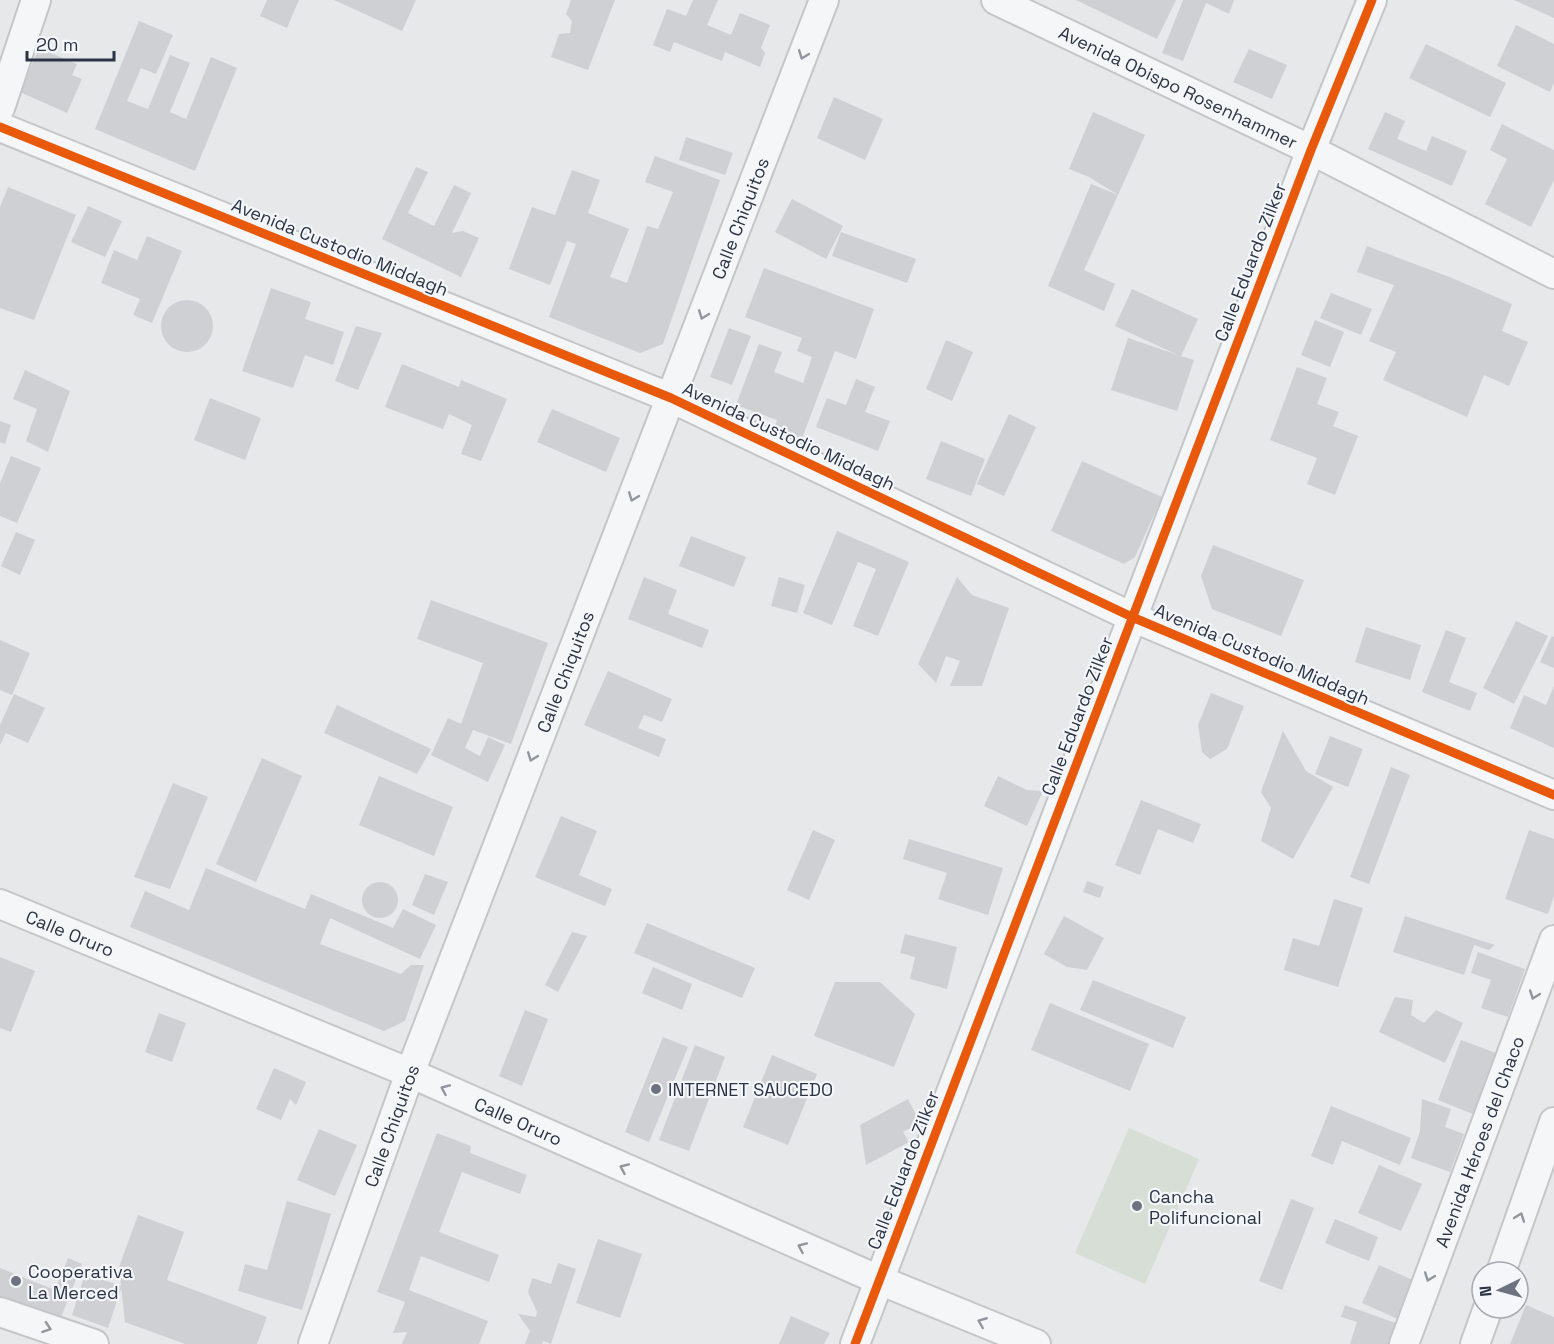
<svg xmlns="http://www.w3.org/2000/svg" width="1554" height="1344" viewBox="0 0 1554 1344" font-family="'Space Grotesk',sans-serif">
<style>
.green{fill:#d6ded6}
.building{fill:#ced0d3}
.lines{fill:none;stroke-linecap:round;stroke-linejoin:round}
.minor-casing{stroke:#c4c6c8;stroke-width:32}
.minor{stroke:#f5f6f7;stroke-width:28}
.cycleway-casing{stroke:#f4f6f9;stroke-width:13}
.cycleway{stroke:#e8590c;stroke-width:9}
.oneway{stroke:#90959e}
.poi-dot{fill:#6c737f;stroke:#f4f6f9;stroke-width:2}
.labels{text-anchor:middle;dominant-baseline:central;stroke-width:4.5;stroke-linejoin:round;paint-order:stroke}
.street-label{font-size:18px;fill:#2b3445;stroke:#f4f6f9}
.poi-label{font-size:18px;fill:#2b3445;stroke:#f4f6f9;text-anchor:start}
</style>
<rect width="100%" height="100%" fill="#e6e8ea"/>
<path class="green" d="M1129,1128L1199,1159L1145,1284L1075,1253Z"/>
<path class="building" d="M267,0H299L287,28L260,16Z
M334,0H416L402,31Z
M571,0H615L588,70L551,57L559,34L570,33L572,21L566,14Z
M693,0H718L707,25L731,35L740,13L770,25L761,48L765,53L760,67L725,52L722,61L674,42L670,52L653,45L667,9L686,16Z
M1076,0H1176L1157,39Z
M1183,0H1234L1229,14L1206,3L1183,61L1162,53Z
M1514,0H1554V18Z
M139,21L173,35L156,74L141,68L127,101L148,109L170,55L190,63L170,112L186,119L211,57L237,68L195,171L95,129Z
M1516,25L1554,44V83L1550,92L1497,66Z
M1426,44L1506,83L1490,117L1409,78Z
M39,48L77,64L72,75L82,79L67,113L20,92Z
M1249,49L1287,65L1272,99L1233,82Z
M834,97L883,119L865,160L817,138Z
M1093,112L1145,135L1118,195L1089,177L1069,169Z
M1385,112L1405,121L1397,139L1426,151L1432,136L1467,151L1452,186L1368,149Z
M1502,124L1554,150V180L1531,227L1485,204L1507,159L1490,150Z
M686,137L733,153L725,175L679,160Z
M655,156L720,180L663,344L640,353L549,317L576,244L567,241L550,285L509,269L532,207L555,215L572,170L600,180L588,213L629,229L610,277L627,283L647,226L658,229L673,192L645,182Z
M416,167L428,172L408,213L434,226L454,185L471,193L452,233L463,231L479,238L461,277L382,239Z
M1091,184L1118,195L1084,270L1115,284L1104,311L1048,286Z
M8,187L76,215L34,320L0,308V207Z
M792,199L843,226L826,259L775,232Z
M88,206L122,221L105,257L71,242Z
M841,232L916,259L907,283L832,256Z
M147,236L182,251L152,323L133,315L140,299L101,283L114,250L137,260Z
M1367,246L1452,278L1512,304L1502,331L1528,342L1509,386L1484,375L1467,417L1383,380L1396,352L1369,341L1394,285L1357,272Z
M764,268L874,309L856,359L835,351L801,441L773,431L777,420L736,405L759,344L782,352L774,372L803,383L812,357L797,351L802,338L745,317Z
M271,288L311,302L305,319L344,332L333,365L305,355L293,388L242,371Z
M1132,289L1198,319L1181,356L1194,360L1177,411L1111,390L1128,338L1178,355L1115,326Z
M1331,293L1372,309L1361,335L1320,318Z
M161 326a26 26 0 1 1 52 0a26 26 0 1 1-52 0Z
M1315,320L1344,332L1330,367L1301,355Z
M356,326L382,333L358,390L335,381Z
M729,328L751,336L732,385L710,377Z
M946,340L973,352L952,401L926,389Z
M402,364L459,387L461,380L507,399L481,461L461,454L472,425L449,414L443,429L385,407Z
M1297,367L1327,378L1317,404L1339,412L1333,426L1358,436L1335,495L1307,484L1317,458L1270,440Z
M25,370L70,391L48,452L26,441L37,409L13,399Z
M856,379L875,387L865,412L890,421L878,451L816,427L827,398L846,405Z
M210,398L261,418L245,460L194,440Z
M552,409L620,438L606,472L537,442Z
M1009,414L1036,427L1004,496L977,484Z
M0,421L11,425L5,444L0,442Z
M941,441L985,459L971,496L926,479Z
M11,456L41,468L17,523L0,516V483Z
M1082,461L1162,497L1135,557L1124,564L1051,531Z
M837,531L909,562L878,636L853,626L876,569L858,562L832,625L803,613Z
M16,532L35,540L20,575L1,566Z
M691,536L746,557L734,587L679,566Z
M1213,545L1304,580L1281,636L1212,609L1201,576Z
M644,577L677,590L668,614L709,630L702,648L628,619Z
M779,577L805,585L797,613L771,606Z
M957,577L972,595L1009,608L982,686H950L960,661L946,656L936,683L918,664Z
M431,600L548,643L511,744L473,730L465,748L480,756L488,737L505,745L488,782L431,755L448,718L461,724L483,663L417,639Z
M1516,621L1548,636L1514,704L1483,688Z
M1366,627L1421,645L1410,680L1355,662Z
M1446,630L1466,638L1449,682L1477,693L1470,711L1422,692Z
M1552,636L1554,637V668L1540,662Z
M0,640L30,653L12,695L0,690Z
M608,671L672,699L662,722L644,715L638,728L666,739L659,757L584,725Z
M1554,686V748L1510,728L1524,695L1546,705Z
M1211,693L1244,706L1227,749L1210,759L1202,752L1198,725Z
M14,694L45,708L28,743L6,733L0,745V725Z
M337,705L431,749L417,774L324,733Z
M1283,731L1306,771L1333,787L1293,859L1261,841L1271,808L1261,792Z
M1330,736L1363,749L1348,787L1315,774Z
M262,758L302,776L256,882L216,864Z
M1391,767L1410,775L1369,884L1350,877Z
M379,776L453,807L434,856L359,825Z
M998,776L1027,790L1043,791L1027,826L984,806Z
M173,783L208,797L170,889L134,877Z
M1141,800L1201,824L1193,843L1158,829L1140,875L1115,865Z
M561,816L597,831L579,875L612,889L605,906L535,877Z
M813,830L835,840L809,900L787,890Z
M1529,830L1554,839V896L1548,914L1505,899Z
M909,839L1003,868L988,915L938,899L947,873L903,859Z
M206,868L305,909L311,894L393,928L403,909L436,925L420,959L330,918L320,944L401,974L411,965H424L405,1021L384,1031L130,927L145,891L189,910Z
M425,874L448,882L434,915L412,905Z
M1087,881L1104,887L1100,898L1083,892Z
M362 900a18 18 0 1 1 36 0a18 18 0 1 1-36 0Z
M1334,899L1363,908L1338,987L1284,970L1293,938L1319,946Z
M1064,916L1104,938L1087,970L1067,967L1044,954Z
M1405,916L1495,945L1489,950L1474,945L1464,975L1393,952Z
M647,923L755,968L742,998L634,953Z
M572,932L587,936L558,992L545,985Z
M905,934L957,947L947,989L910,979L915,957L900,953Z
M1478,952L1525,969L1508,1017L1481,1008L1491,980L1471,973Z
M0,957L35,971L11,1032L0,1028Z
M653,967L692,984L682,1010L642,993Z
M1093,980L1186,1017L1173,1048L1080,1010Z
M835,982H880L915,1014L894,1067L814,1036Z
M1395,997L1413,1000L1411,1015L1424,1023L1436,1010L1463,1023L1445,1063L1379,1032Z
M1050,1003L1149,1044L1130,1091L1031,1050Z
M525,1010L548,1019L522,1086L499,1076Z
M159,1013L186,1023L172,1062L145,1052Z
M663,1037L688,1047L649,1142L625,1132Z
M1461,1040L1504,1056L1480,1117L1438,1100Z
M695,1045L725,1057L689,1151L659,1140Z
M772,1055L817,1074L788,1145L743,1127Z
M274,1068L306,1082L296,1105L290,1099L281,1120L256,1109Z
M908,1099L920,1123L903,1132L909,1142L866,1165L860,1125Z
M1422,1099L1451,1109L1445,1127L1464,1134L1450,1172L1411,1158L1420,1131Z
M1331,1106L1411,1138L1400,1165L1342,1141L1333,1165L1311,1156Z
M319,1129L357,1145L335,1196L297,1180Z
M437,1133L471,1146L470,1153L527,1175L520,1194L462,1172L439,1232L499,1255L489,1282L421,1256L409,1290L488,1321L479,1344H402L407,1332L393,1333L405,1302L377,1292Z
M1379,1165L1422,1184L1401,1231L1358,1213Z
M1291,1199L1314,1208L1282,1290L1259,1281Z
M287,1201L331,1214L302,1310L238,1291L245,1264L267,1270Z
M138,1215L184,1232L167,1280L267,1317L257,1344H185L125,1322L119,1267Z
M1335,1219L1378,1237L1369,1261L1325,1243Z
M598,1239L642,1254L620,1318L576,1303Z
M68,1258L82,1264L58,1325L0,1301V1268L55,1290Z
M558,1263L576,1269L551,1344L543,1341L542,1344H525L530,1331L518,1314L536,1317L537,1312L528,1292L532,1278L551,1284Z
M1379,1265L1415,1281L1398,1319L1362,1303Z
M85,1274L122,1286L108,1328L72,1315Z
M1345,1305L1398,1324L1391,1344H1350L1357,1322L1341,1317Z
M1526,1305L1554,1317V1344H1510Z
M791,1316L830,1333L824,1344H779Z"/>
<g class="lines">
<defs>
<g id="minor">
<path id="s1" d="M996,0L1311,150L1554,274"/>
<path d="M0,108L36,0"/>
<path d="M0,127L671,398L1132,617L1554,795"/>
<path id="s2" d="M0,904L410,1073L879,1280L1036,1344"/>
<path d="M1501,1272L1554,1122"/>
<path d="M0,1312L94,1344"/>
<path id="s3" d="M313,1344L410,1073L824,0"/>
<path d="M855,1344L1311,150L1372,0"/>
<path id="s4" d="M1404,1344L1554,940"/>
<path d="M1475,1344L1488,1308"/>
</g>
</defs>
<use href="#minor" class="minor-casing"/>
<use href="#minor" class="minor"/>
<defs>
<path id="cycleway" d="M0,127L671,398L1132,617L1554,795
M855,1344L1311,150L1372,0"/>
</defs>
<use href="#cycleway" class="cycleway-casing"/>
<use href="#cycleway" class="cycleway"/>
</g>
<defs><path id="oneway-chevron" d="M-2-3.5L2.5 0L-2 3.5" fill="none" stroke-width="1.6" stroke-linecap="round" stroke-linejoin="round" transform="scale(1.5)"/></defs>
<g class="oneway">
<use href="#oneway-chevron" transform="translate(803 55) rotate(111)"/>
<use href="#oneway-chevron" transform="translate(703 315) rotate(111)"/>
<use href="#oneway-chevron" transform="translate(633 497) rotate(111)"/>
<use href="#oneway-chevron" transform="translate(532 757) rotate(111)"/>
<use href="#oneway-chevron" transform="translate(1534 995) rotate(110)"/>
<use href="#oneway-chevron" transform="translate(445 1089) rotate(-156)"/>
<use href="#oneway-chevron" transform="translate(624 1168) rotate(-156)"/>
<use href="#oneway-chevron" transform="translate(1520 1217) rotate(-70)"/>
<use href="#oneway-chevron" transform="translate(802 1247) rotate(-156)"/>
<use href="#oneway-chevron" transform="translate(1429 1277) rotate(110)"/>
<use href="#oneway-chevron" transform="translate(982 1322) rotate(-158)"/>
<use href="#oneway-chevron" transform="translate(47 1328) rotate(19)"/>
</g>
<g class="poi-dot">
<circle cx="656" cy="1089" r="6"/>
<circle cx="1137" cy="1206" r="6"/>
<circle cx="16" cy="1281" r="6"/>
</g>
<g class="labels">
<g class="street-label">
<text stroke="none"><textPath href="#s1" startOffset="202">Avenida Obispo Rosenhammer</textPath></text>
<text stroke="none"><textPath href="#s3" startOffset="1204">Calle Chiquitos</textPath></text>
<text transform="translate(340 247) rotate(22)">Avenida Custodio Middagh</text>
<text transform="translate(1250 262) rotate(-69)">Calle Eduardo Zilker</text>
<text transform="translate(789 436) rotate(25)">Avenida Custodio Middagh</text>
<text transform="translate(1262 654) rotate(23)">Avenida Custodio Middagh</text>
<text stroke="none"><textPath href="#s3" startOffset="718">Calle Chiquitos</textPath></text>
<text transform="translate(1077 716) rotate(-69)">Calle Eduardo Zilker</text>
<text stroke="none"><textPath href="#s2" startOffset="76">Calle Oruro</textPath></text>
<text stroke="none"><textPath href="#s2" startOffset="562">Calle Oruro</textPath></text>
<text stroke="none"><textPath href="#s3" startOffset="232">Calle Chiquitos</textPath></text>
<text stroke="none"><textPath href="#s4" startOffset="216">Avenida Héroes del Chaco</textPath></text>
<text transform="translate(903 1170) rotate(-69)">Calle Eduardo Zilker</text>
</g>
<g class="poi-label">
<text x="668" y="1089">INTERNET SAUCEDO</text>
<text x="1149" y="1196">Cancha<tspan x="1149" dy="21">Polifuncional</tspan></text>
<text x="28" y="1271">Cooperativa<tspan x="28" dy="21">La Merced</tspan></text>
</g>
</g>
<g transform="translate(1500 1290) rotate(265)"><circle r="28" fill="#f4f6f9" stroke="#a4a8b1" stroke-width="1.5"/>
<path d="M0-4.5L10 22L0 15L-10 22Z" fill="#6c737f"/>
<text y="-9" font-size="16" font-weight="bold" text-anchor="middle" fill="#2b3445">N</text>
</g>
<path d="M27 51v9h87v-9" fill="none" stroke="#2b3445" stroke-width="3"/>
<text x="36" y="51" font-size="18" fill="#2b3445" stroke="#f4f6f9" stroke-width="4.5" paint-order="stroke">20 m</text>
</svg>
